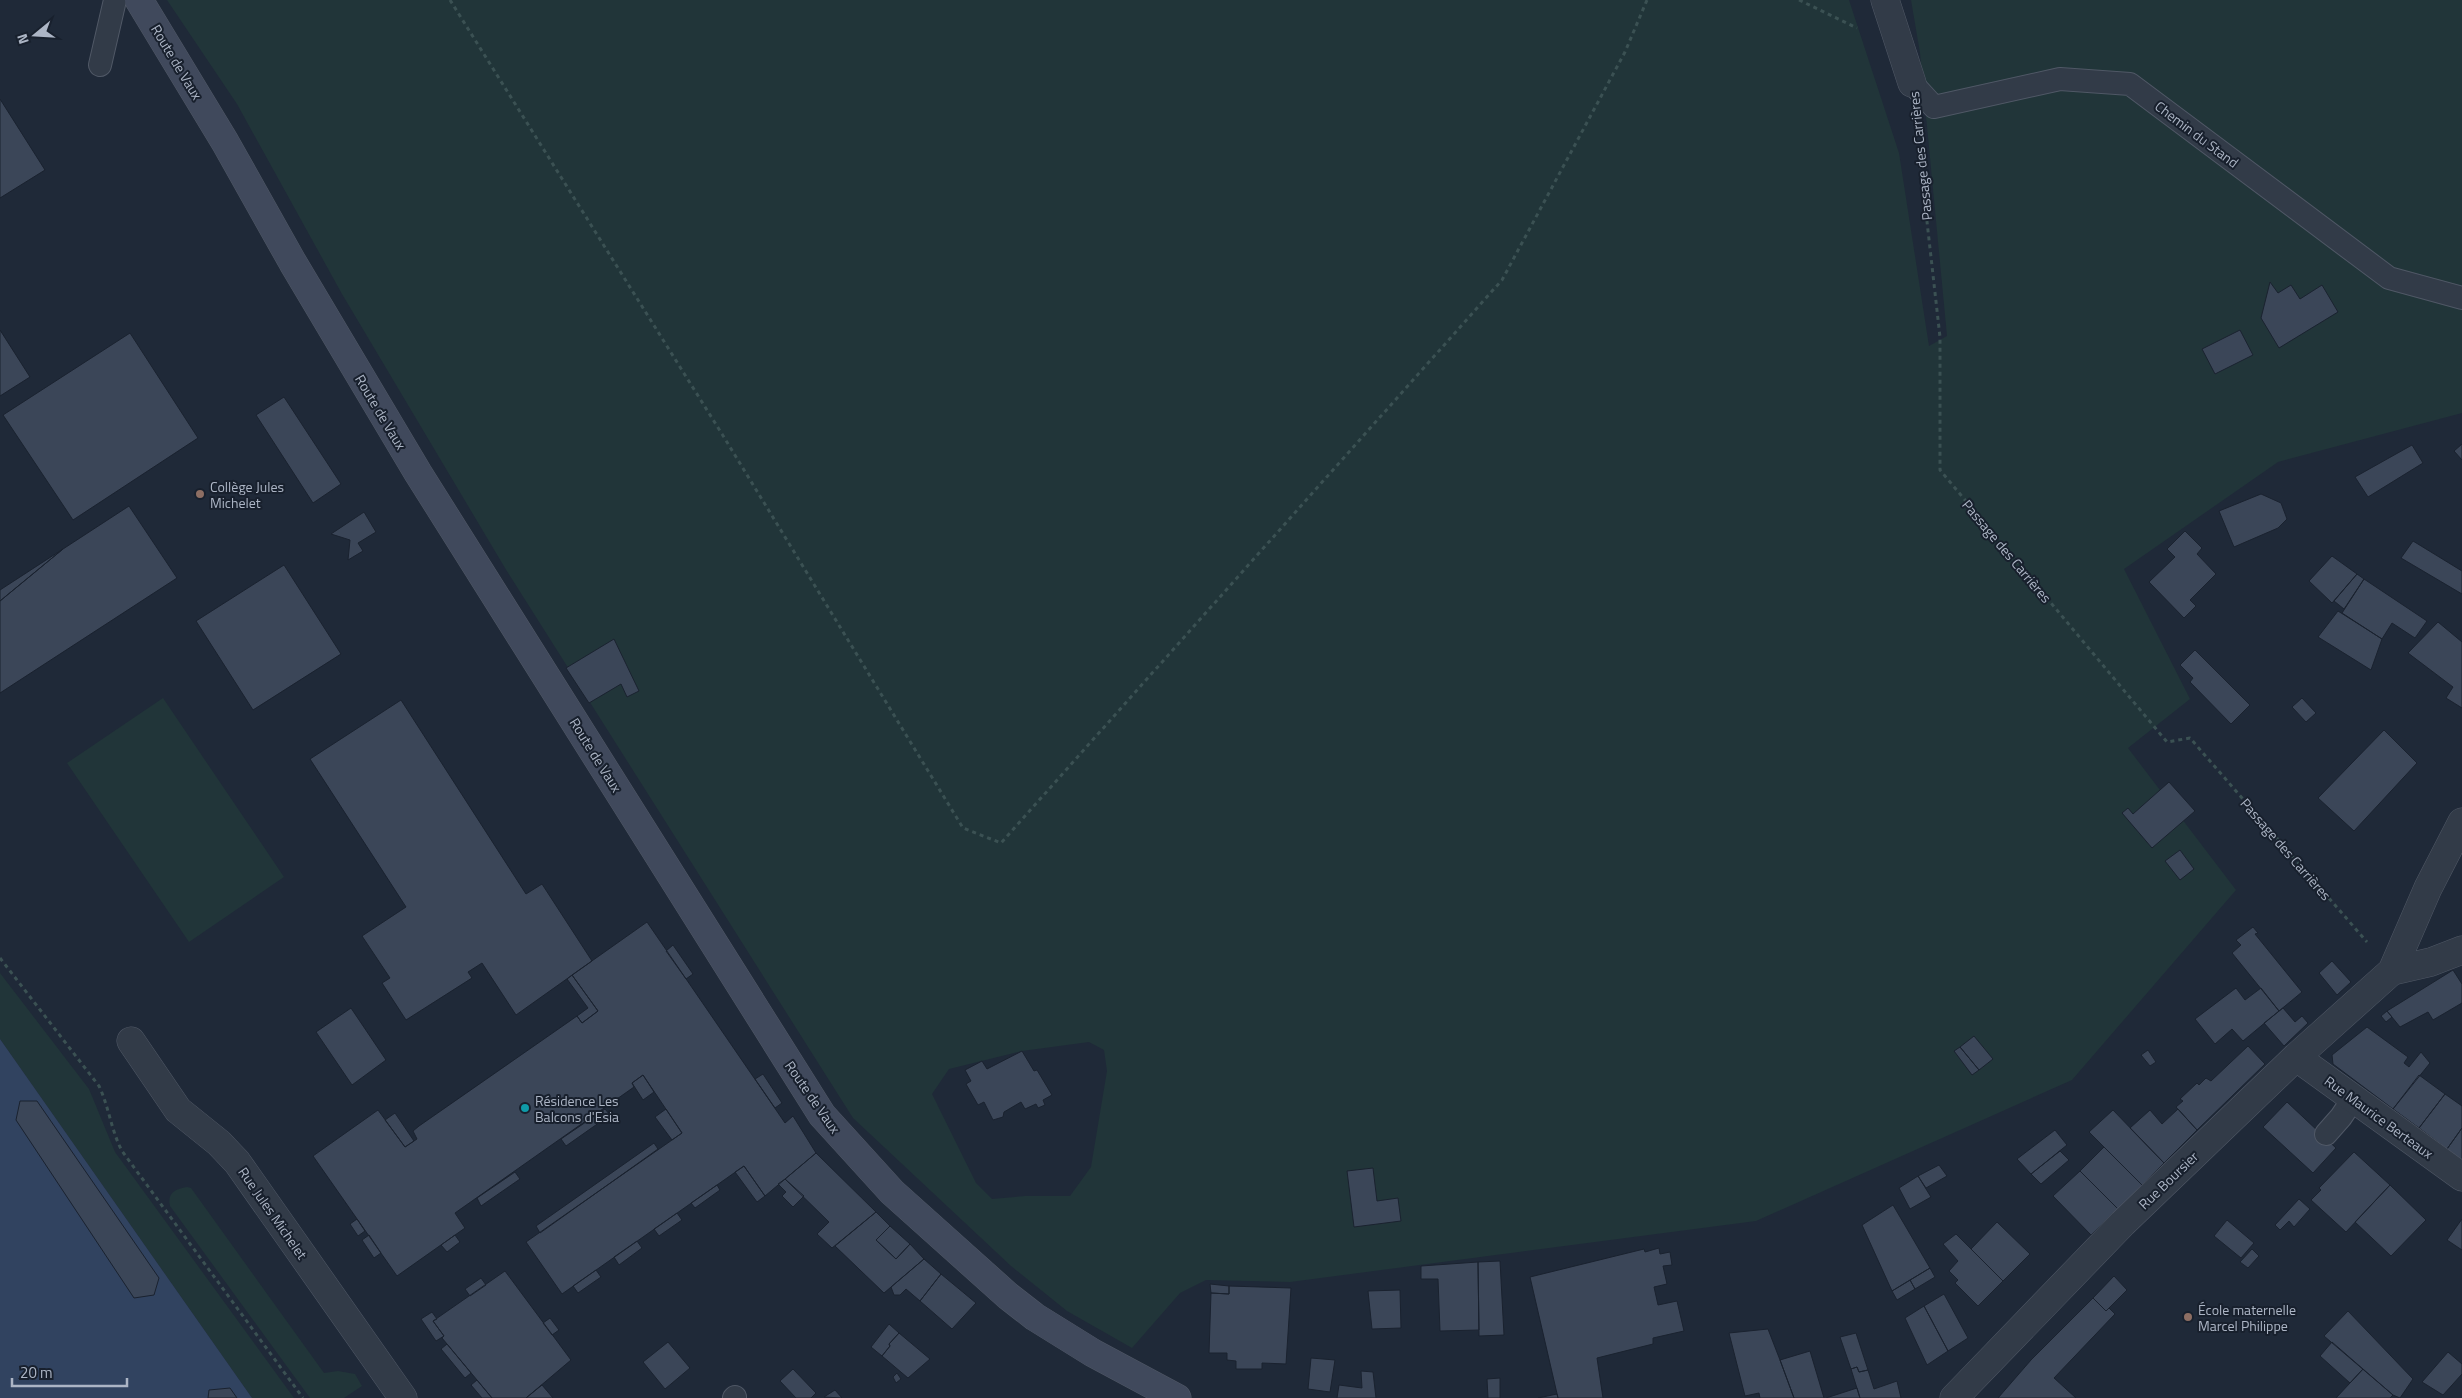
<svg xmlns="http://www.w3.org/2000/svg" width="2462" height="1398" viewBox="0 0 2462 1398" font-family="'Titillium Web',sans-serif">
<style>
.green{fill:#213539;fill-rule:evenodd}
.water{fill:#314360}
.building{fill:#3b4658;stroke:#1a222f}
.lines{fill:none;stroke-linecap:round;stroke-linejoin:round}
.service-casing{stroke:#505866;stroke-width:24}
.minor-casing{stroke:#505866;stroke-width:29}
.secondary-casing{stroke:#505866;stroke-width:29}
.path{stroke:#3b5153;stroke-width:3;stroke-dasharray:4 4;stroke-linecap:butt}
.service{stroke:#323b48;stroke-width:22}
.minor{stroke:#323b48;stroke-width:28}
.secondary{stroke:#40495c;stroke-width:28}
.education-dot{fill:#8d6e63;stroke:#18202d;stroke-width:2}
.culture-dot{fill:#0f9aa8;stroke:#18202d;stroke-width:2}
.labels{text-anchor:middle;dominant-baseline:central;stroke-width:4;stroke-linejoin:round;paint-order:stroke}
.street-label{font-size:14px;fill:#acb5c5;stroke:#18202d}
.poi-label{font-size:14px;fill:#acb5c5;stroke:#18202d;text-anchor:start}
</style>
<rect width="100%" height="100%" fill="#1f2938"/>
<path class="green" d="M167,0H1849L1899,153L1929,346L1947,336L1920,53L1911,0H2462V413L2278,462L2124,569L2190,699L2128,748L2236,890L2072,1080L1756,1221L1290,1282L1206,1280L1180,1293L1132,1348L1067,1311L1011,1266L853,1118L505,568L342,294L237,104ZM1089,1042L1104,1050L1107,1071L1091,1167L1070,1196H1025L992,1199L976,1183L932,1094L949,1069L1022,1051Z
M163,698L284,877L189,942L67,763Z
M0,973L89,1089L115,1152L294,1398H252L0,1039Z
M187,1187L191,1188L324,1373L338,1371L355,1374L362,1386L344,1398H310L170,1206C167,1193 175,1189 187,1187Z"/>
<path class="water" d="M0,1039L252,1398H0Z"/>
<path class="building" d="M0,99L45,170L0,198Z
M2270,282L2278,293L2291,285L2300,299L2322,285L2338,312L2279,348L2261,318Z
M0,330L30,377L0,396Z
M2240,330L2253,355L2215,374L2202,349Z
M130,333L198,438L73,520L3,415Z
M284,397L341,484L313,503L256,415Z
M2462,444V460L2454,451Z
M2412,445L2423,463L2368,497L2355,477Z
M2261,494L2281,503L2287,519L2278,528L2234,547L2219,511Z
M129,506L177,578L0,693V601L63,549Z
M364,512L376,532L358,543L363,551L348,560L350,540L331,534Z
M2185,531L2202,548L2197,554L2216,574L2190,600L2196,606L2184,618L2149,582L2175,557L2167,549Z
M2413,541L2462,571V594L2401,558Z
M63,549L0,601V590Z
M2332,556L2357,574L2332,603L2309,581Z
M284,565L341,654L253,710L196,621Z
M2357,574L2364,579L2344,609L2334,601Z
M2364,579L2427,621L2415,638L2392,623L2382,639L2342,613Z
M2338,611L2382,639L2371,670L2318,637Z
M2438,622L2462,642V708L2446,698L2453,687L2408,653Z
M614,639L639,691L627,697L621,684L589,703L566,668Z
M2195,650L2250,705L2231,724L2190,682L2193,678L2180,665Z
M2302,698L2316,713L2306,722L2292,707Z
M401,700L526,894L542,884L592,961L516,1015L482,963L468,972L472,978L406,1020L382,983L390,978L362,936L406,907L310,759Z
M2384,730L2417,763L2354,831L2318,798Z
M2169,782L2195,811L2152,848L2122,813L2128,808L2133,814Z
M2180,850L2194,869L2180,880L2165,861Z
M647,922L785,1123L793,1116L816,1153L765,1196L744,1166L562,1294L526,1242L682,1133L643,1075L632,1083L634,1087L455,1213L465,1228L397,1276L313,1156L378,1110L405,1147L417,1139L413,1131L419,1126L577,1016L582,1023L598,1011L572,975Z
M2253,927L2258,933L2255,934L2302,992L2279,1011L2232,953L2241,945L2236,940Z
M673,945L693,974L686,979L666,951Z
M2332,961L2351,982L2337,995L2319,973Z
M2453,970L2462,984V1003L2433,1020L2428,1012L2400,1027L2387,1011Z
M572,975L598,1011L582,1023L577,1016L588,1008L567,979Z
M2236,988L2245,1000L2261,988L2279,1011L2243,1041L2232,1029L2215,1044L2195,1019Z
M351,1008L386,1060L352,1085L316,1032Z
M2283,1008L2295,1022L2302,1016L2308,1023L2284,1046L2264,1023Z
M2387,1011L2392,1017L2386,1022L2381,1016Z
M2367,1027L2408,1057L2404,1063L2409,1067L2421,1052L2430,1063L2393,1109L2333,1064L2332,1055Z
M1974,1036L1993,1059L1979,1070L1960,1047Z
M2248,1046L2265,1064L2197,1130L2176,1107L2183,1101L2180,1099L2197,1083L2199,1085L2206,1078L2211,1081Z
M1960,1047L1979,1070L1972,1075L1954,1051Z
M2148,1050L2156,1062L2150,1066L2141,1055Z
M1022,1051L1034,1071L1037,1070L1052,1095L1043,1100L1045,1105L1038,1108L1036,1104L1025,1109L1021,1102L1004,1112L1003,1117L993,1120L984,1102L978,1105L966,1084L971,1081L965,1070L982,1061L987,1069Z
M763,1074L782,1103L775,1108L755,1079Z
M643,1075L654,1092L643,1100L632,1083Z
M2419,1075L2445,1094L2419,1128L2393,1109Z
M2445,1094L2462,1106V1128L2447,1149L2419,1128Z
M20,1101H37L159,1278L154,1295L134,1298L16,1120Z
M2287,1102L2336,1148L2313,1173L2263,1127Z
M605,1109L610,1115L566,1146L561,1139Z
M666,1109L682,1133L672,1140L655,1117Z
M2178,1109L2197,1130L2164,1163L2130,1128L2150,1110L2162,1124Z
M2113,1110L2164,1163L2142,1185L2089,1132Z
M395,1113L414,1141L405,1147L385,1120Z
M2462,1128V1160L2447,1149Z
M2055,1130L2067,1145L2031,1174L2017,1159Z
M654,1143L658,1149L540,1233L536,1226Z
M2104,1147L2142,1185L2118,1209L2080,1171Z
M2060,1151L2069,1160L2041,1184L2031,1174Z
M2354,1152L2390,1185L2346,1232L2311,1200L2321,1190L2319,1188Z
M816,1153L876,1212L832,1248L817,1234L829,1222L785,1179Z
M1939,1165L1947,1176L1926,1188L1918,1176Z
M744,1166L765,1196L757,1202L735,1172Z
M1373,1168L1377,1201L1398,1198L1401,1221L1354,1227L1347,1171Z
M2080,1171L2118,1209L2091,1235L2053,1196Z
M515,1172L520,1179L481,1206L477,1198Z
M1918,1176L1931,1197L1910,1209L1899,1188Z
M785,1179L804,1196L793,1207L782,1196L786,1192L778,1184Z
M717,1185L720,1190L695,1208L691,1203Z
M2390,1185L2426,1220L2391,1256L2355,1222Z
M2299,1199L2310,1209L2294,1227L2289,1221L2280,1230L2275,1225Z
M1893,1205L1930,1268L1892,1291L1862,1225Z
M876,1212L890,1226L876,1240L896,1259L910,1244L924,1259L884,1293L835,1246Z
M677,1213L682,1220L659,1236L654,1229Z
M357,1219L365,1231L358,1236L350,1224Z
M2462,1219V1250L2447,1240Z
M2227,1220L2254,1243L2241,1258L2214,1236Z
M1997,1222L2030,1254L2003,1281L1971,1249Z
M890,1226L910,1244L896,1259L876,1240Z
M1956,1234L2003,1281L1978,1306L1955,1283L1958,1280L1949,1271L1958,1261L1943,1244Z
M369,1235L381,1253L374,1258L362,1240Z
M455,1235L460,1242L447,1252L441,1245Z
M637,1241L642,1248L619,1265L614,1257Z
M1659,1248L1660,1254L1670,1252L1672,1265L1663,1266L1667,1284L1654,1287L1658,1305L1677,1301L1684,1331L1653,1338V1344L1597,1358L1603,1398H1558L1530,1277L1644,1249L1645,1252Z
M2252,1249L2259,1256L2248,1268L2240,1262Z
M924,1259L941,1274L920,1301L906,1289L900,1295H894L891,1287Z
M1500,1261L1504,1335L1479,1336L1478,1262Z
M1478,1262L1479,1330L1440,1331L1438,1279H1421V1266Z
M1930,1268L1935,1277L1915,1289L1910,1280Z
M596,1270L601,1277L578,1293L573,1286Z
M505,1271L571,1360L526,1398H492L442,1338L444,1336L433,1321Z
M941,1274L976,1303L952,1329L920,1301Z
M2114,1276L2127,1290L2106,1311L2093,1298Z
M481,1278L486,1285L470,1296L465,1289Z
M1910,1280L1915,1289L1897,1300L1892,1291Z
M1210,1284L1229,1286V1294L1211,1293Z
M1229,1286L1291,1288L1286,1364L1262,1363V1369H1236V1361L1227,1360V1353H1209L1211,1293L1229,1294Z
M1400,1290L1401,1328L1372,1329L1368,1291Z
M1944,1294L1968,1338L1948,1351L1924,1306Z
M2093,1298L2106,1311L2109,1308L2115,1314L2054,1378L2076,1398H1998L2031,1360Z
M1924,1306L1948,1351L1927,1365L1905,1318Z
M2348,1311L2413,1379L2400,1398L2393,1395L2324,1336Z
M432,1312L437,1319L433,1321L444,1336L436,1341L421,1319Z
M550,1318L559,1330L552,1335L543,1323Z
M889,1324L899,1333L889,1344L890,1346L882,1356L871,1347Z
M1768,1329L1780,1360L1794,1398H1760L1759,1393L1745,1396L1729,1333Z
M899,1333L930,1359L908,1378L882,1356L890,1346L889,1344Z
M1856,1333L1868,1370L1859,1372L1857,1367L1851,1369L1840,1337Z
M668,1342L690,1368L665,1389L643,1362Z
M2332,1342L2363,1369L2350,1383L2320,1356Z
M447,1344L471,1373L465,1378L441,1349Z
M1810,1351L1824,1398H1794L1780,1360Z
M2448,1352L2462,1364V1374L2443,1395L2422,1382Z
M1311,1358L1335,1360L1330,1392L1308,1389Z
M1857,1367L1859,1372L1868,1370L1874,1389L1897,1381L1901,1398H1860L1851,1369Z
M793,1369L816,1393L811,1398H796L780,1381Z
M2363,1369L2393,1395L2390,1398H2336Z
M1361,1371L1373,1372L1376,1398H1337L1339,1385L1362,1388Z
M897,1373L901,1379L896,1383L893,1377Z
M1500,1378V1398H1488L1487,1379Z
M477,1380L492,1398H482L471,1385Z
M542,1385L553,1398H526Z
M230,1388L237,1398H208L209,1390Z
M1857,1388L1860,1398H1826Z
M835,1390L842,1398L824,1397Z
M1557,1394L1558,1398H1538Z"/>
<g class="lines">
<defs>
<path id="service" d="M100,65L115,0
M1912,83L1934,107L2060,79L2130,84L2389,278L2462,298
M2326,1134L2341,1117L2353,1099
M734,1398L735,1397"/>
<path id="minor" d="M1885,0L1912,83
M2392,971L2431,962L2462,950
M131,1041L178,1110L219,1143L237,1162L403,1398
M2296,1057L2462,1177
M1954,1398L2123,1223L2296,1057L2392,971L2428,888L2462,822"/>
<path id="secondary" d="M139,0L225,142L293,263L418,473L822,1115L892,1192L1008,1296L1035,1317L1093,1353L1177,1398"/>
</defs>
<use href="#service" class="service-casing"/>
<use href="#minor" class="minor-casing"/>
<use href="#secondary" class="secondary-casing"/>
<path class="path" d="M450,0L722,434L963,828L1001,843L1502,280L1625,52L1647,0
M1799,0L1857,28
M1917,133L1940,337V470L2167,742L2190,738L2367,942
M0,958L99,1086C109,1107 111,1130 122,1151L303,1398"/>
<use href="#service" class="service"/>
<use href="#minor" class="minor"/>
<use href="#secondary" class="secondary"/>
</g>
<g class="education-dot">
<circle cx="200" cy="494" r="5"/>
<circle cx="2188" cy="1317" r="5"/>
</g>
<circle class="culture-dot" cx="525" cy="1108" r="5"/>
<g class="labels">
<g class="street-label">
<text transform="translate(177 62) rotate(59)">Route de Vaux</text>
<text transform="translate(2197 134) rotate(37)">Chemin du Stand</text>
<text transform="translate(1920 156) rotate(-96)">Passage des Carrières</text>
<text transform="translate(381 412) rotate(59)">Route de Vaux</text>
<text transform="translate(2007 551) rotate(50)">Passage des Carrières</text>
<text transform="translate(596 755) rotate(58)">Route de Vaux</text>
<text transform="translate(2286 849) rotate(49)">Passage des Carrières</text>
<text transform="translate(813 1097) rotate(55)">Route de Vaux</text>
<text transform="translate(2379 1117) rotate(36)">Rue Maurice Berteaux</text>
<text transform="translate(2168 1180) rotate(-44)">Rue Boursier</text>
<text transform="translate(273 1213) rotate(55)">Rue Jules Michelet</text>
</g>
<g class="poi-label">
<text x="210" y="486">Collège Jules<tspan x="210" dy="16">Michelet</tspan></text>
<text x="535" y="1100">Résidence Les<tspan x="535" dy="16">Balcons d'Esia</tspan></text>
<text x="2198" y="1309">École maternelle<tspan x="2198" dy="16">Marcel Philippe</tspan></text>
</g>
</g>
<g transform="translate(35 35) rotate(252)" stroke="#18202d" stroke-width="4" paint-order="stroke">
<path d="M0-4L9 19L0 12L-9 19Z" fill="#acb5c5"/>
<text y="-8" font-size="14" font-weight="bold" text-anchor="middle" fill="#acb5c5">N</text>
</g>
<path d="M12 1378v8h115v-8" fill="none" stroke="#acb5c5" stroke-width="2.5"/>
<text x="20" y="1378" font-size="15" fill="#acb5c5" stroke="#18202d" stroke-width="4" paint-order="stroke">20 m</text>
</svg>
